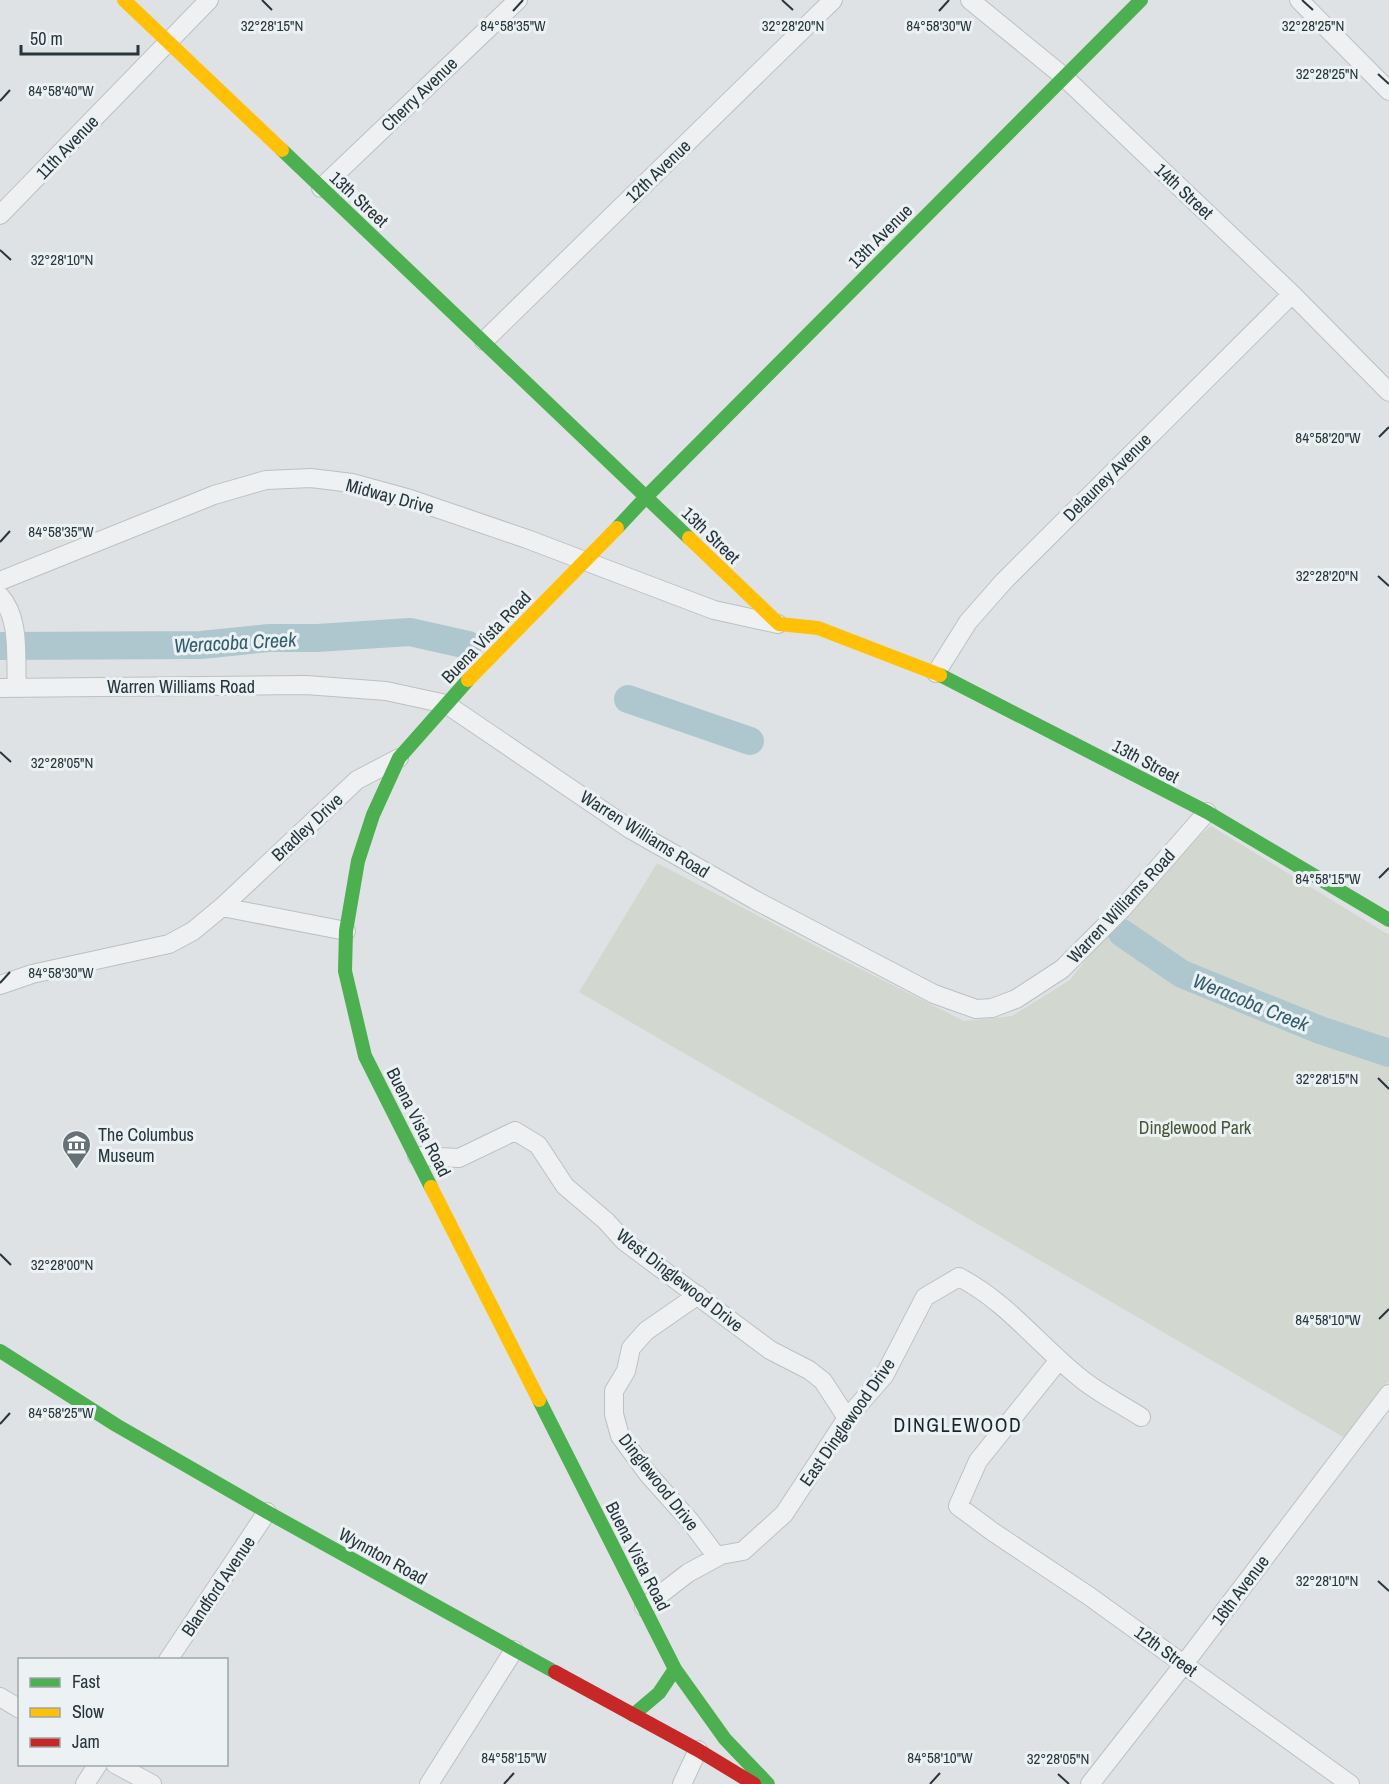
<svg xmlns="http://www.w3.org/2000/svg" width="1389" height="1784" viewBox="0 0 1389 1784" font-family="'Archivo Narrow',sans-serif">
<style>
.green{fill:#d2d8cf}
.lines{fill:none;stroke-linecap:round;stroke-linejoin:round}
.river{stroke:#aec7ce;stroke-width:28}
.street-casing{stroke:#bdc0c2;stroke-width:20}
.street{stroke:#eef0f1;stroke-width:18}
.fast{stroke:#4caf50;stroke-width:14}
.slow{stroke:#ffc107;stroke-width:14}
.jam{stroke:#c62828;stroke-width:14}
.ticks{fill:none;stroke:#27353c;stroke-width:2}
.labels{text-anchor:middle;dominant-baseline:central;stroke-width:6;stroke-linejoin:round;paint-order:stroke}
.street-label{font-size:18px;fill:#27353c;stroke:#ecf2f4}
.park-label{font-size:18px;fill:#455735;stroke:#ecf2f4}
.poi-label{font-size:18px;fill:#27353c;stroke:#ecf2f4;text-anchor:start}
.water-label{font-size:20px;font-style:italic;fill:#335e6e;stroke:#ecf2f4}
.neighbourhood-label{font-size:20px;letter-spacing:1.5px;fill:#19252d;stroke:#ecf2f4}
.ticks-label{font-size:15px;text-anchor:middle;fill:#27353c;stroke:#ecf2f4;stroke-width:6;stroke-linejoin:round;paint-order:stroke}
</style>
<rect width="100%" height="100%" fill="#dfe2e4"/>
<path class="green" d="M1211,826L1389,935V1381L1345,1438L579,992L657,863L841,959L964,1021L1012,1016L1070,980L1151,876Z"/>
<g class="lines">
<path class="river" d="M0,646L201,645L269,638H317L410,632L468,645
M628,699L750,741
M1122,933L1182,974L1320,1030L1389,1053"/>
<defs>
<path id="street" d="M970,0L1063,76L1292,294L1389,392
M1299,0L1389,91
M321,188L518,0
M0,215L209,0
M484,341L833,0
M0,581L214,495L266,480L311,478L352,483L410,499L527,539L714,610L778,624
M0,596C21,619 15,658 17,688
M936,673L968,622L1004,581L1292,294
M0,688L306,685L386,691L446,704L630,829L755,900L934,994L976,1009L992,1008L1016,999L1062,969L1122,909L1207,812
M222,907L346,931
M0,985L32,974L169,944L193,931L222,907L357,780L399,758
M417,1156L459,1158L515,1131L538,1145L565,1186L606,1221L624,1241L770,1350L809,1370L823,1381L847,1418
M698,1295L646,1331L631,1348L626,1371L614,1391V1414L620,1436L648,1474L690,1521L717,1557
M1059,1360L978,1461L958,1506L993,1532L1089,1596L1350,1784
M644,1607L688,1573L721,1555L743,1551L784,1514L847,1418L884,1376L925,1297L959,1277C1007,1302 1038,1344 1079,1377C1098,1393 1121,1404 1141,1417
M168,1660L267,1512
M0,1697L20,1709
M115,1764L152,1784
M85,1784L98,1764
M429,1784L514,1650
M682,1784L698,1750
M1090,1784L1184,1664L1389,1394"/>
</defs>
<use href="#street" class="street-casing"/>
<use href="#street" class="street"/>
<path class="fast" d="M282,150L646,497L617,528
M689,538L646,497L1141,0
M940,675L1207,812L1389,920
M431,1187L365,1056L345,971L346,931L358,861L373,815L399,758L468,680
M0,1351L116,1425L267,1512L555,1672
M539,1400L675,1669L725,1739L768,1784
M633,1715L659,1693L675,1669"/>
<path class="slow" d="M124,0L282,150
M689,538L779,624L818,628L940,675
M468,680L617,528
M431,1187L539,1400"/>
<path class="jam" d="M555,1672L698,1750L754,1784"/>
</g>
<path class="ticks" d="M262,0L272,10M782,0L793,10M1302,0L1313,10M513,11L523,0M939,11L949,0M1378,74L1389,84M0,101L10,90M0,250L11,260M1379,437L1389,427M0,542L10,531M1378,576L1389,586M0,752L11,762M1379,878L1389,868M0,983L10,972M1378,1078L1389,1089M0,1254L11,1265M1379,1319L1389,1309M0,1424L10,1413M1378,1581L1389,1591M1058,1774L1069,1784M504,1784L514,1773M930,1784L940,1773"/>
<defs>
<symbol id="museum-pin" viewBox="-11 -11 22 30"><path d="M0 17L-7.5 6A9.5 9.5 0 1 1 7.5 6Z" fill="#677277" stroke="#ecf2f4"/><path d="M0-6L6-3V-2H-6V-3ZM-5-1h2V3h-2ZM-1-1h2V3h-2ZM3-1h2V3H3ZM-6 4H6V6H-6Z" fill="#fff"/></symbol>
</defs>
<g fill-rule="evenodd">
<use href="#museum-pin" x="60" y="1128" width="33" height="45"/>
</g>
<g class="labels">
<g class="street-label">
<text transform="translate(419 94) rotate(-44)">Cherry Avenue</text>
<text transform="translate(67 147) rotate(-46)">11th Avenue</text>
<text transform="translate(658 171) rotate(-44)">12th Avenue</text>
<text transform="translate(1184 191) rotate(43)">14th Street</text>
<text transform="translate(359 199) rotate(43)">13th Street</text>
<text transform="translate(880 236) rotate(-45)">13th Avenue</text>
<text transform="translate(1107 477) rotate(-45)">Delauney Avenue</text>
<text transform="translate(390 496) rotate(15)">Midway Drive</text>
<text transform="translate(711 535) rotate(44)">13th Street</text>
<text transform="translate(486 637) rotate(-46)">Buena Vista Road</text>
<text x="181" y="686">Warren Williams Road</text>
<text transform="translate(1146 761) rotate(28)">13th Street</text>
<text transform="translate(307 827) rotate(-43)">Bradley Drive</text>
<text transform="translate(645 834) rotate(32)">Warren Williams Road</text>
<text transform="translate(1121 906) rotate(-47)">Warren Williams Road</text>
<text transform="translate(419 1122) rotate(63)">Buena Vista Road</text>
<text transform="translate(680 1280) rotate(38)">West Dinglewood Drive</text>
<text transform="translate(847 1422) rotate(-55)">East Dinglewood Drive</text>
<text transform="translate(659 1482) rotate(52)">Dinglewood Drive</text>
<text transform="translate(383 1556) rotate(29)">Wynnton Road</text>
<text transform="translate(638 1556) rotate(63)">Buena Vista Road</text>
<text transform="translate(218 1586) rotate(-56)">Blandford Avenue</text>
<text transform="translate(1240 1590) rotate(-53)">16th Avenue</text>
<text transform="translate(1166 1651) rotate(36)">12th Street</text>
</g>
<g class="park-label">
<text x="1195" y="1127">Dinglewood Park</text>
</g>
<g class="poi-label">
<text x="98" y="1134">The Columbus<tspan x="98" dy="21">Museum</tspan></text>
</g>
<g class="water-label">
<text transform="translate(235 642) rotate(-3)">Weracoba Creek</text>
<text transform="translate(1251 1002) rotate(22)">Weracoba Creek</text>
</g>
<g class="neighbourhood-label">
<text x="958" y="1424">DINGLEWOOD</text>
</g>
</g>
<g class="ticks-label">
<text x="272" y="31">32°28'15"N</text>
<text x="793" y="31">32°28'20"N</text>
<text x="1313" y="31">32°28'25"N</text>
<text x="513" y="31">84°58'35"W</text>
<text x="939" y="31">84°58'30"W</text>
<text x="1327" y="79">32°28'25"N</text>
<text x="61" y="96">84°58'40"W</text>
<text x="62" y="265">32°28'10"N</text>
<text x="1328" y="443">84°58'20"W</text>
<text x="61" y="537">84°58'35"W</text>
<text x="1327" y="581">32°28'20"N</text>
<text x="62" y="768">32°28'05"N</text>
<text x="1328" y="884">84°58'15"W</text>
<text x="61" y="978">84°58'30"W</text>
<text x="1327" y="1084">32°28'15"N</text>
<text x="62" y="1270">32°28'00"N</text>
<text x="1328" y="1325">84°58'10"W</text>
<text x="61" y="1418">84°58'25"W</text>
<text x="1327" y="1586">32°28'10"N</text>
<text x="514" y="1763">84°58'15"W</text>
<text x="940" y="1763">84°58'10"W</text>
<text x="1058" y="1764">32°28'05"N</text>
</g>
<rect x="18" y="1658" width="210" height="108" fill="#ecf2f4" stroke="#9da6aa" stroke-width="1.5"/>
<rect x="30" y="1678" width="30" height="9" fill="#4caf50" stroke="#9da6aa" stroke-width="1.5"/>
<text x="72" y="1688" font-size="18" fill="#27353c">Fast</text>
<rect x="30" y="1708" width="30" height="9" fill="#ffc107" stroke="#9da6aa" stroke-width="1.5"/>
<text x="72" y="1718" font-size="18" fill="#27353c">Slow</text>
<rect x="30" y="1738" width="30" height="9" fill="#c62828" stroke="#9da6aa" stroke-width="1.5"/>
<text x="72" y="1748" font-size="18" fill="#27353c">Jam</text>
<path d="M21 45v9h117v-9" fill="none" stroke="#27353c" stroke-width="3"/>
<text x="30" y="45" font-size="18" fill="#27353c" stroke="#ecf2f4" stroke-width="4.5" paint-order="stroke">50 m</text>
</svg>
